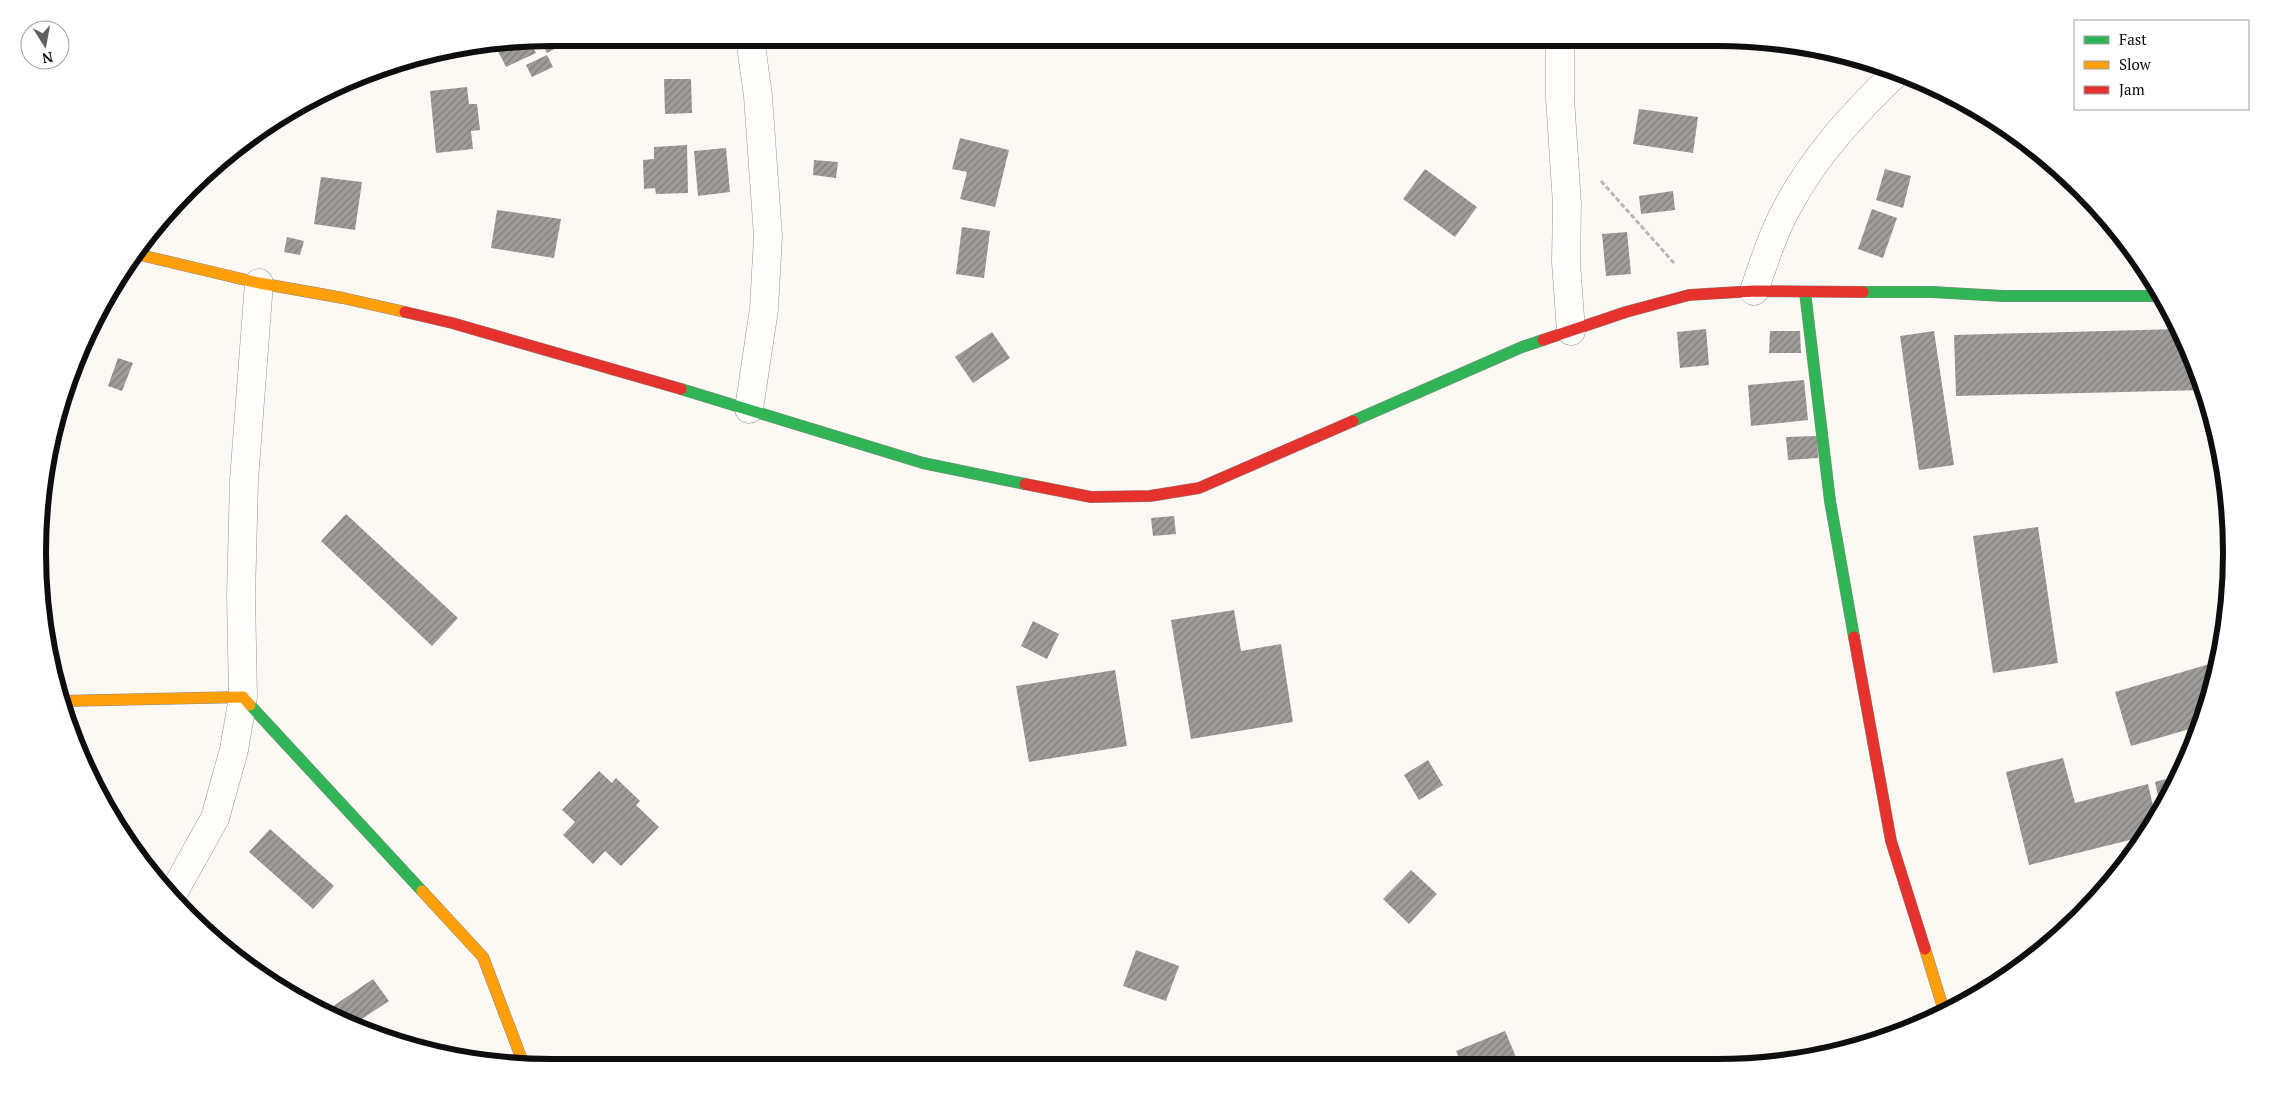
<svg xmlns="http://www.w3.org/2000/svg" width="2269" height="1105" viewBox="0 0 2269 1105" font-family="'PT Serif',serif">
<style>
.building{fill:url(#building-hatch)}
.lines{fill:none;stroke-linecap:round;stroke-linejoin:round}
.street-casing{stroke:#959492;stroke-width:29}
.fast-casing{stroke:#8c8a88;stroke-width:12}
.slow-casing{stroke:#8c8a88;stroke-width:12}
.jam-casing{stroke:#8c8a88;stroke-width:12}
.path{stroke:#b8b8b7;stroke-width:3;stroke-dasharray:5 2.5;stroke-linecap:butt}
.street{stroke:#fffefd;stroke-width:28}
.fast{stroke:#30b455;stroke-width:11}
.slow{stroke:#ff9f0a;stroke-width:11}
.jam{stroke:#e5322d;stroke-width:11}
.rim{fill:none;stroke:#0e0e0e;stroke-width:6}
</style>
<defs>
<pattern id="building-hatch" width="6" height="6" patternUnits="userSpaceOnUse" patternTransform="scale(1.25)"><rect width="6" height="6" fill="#9f9c99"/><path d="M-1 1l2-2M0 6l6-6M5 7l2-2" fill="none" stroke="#807e7b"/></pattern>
</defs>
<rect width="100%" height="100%" fill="#fcf9f4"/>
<path class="building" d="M563,38L566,43L547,53L540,39Z
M530,40L536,53L506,67L494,43Z
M547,55L553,67L532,77L526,65Z
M664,79H691L692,113L665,114Z
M467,87L469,104H477L480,130L471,131L473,149L436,153L430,91Z
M1639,109L1698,117L1693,153L1633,144Z
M960,138L1009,150L995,207L960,199L967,172L952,169Z
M687,145L688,193L656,194L655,188L644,189L643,160L654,159V147Z
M726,148L730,192L698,196L694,151Z
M814,160L838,162L836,178L813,175Z
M1425,169L1477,207L1455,237L1403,199Z
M1885,169L1911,176L1903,208L1876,200Z
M321,177L362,182L355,230L314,224Z
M1673,191L1675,210L1641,214L1639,196Z
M1872,209L1897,218L1883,258L1858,249Z
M497,210L561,219L554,258L491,248Z
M962,227L990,231L984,278L956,274Z
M1627,232L1631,274L1606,276L1602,234Z
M287,237L304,241L300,255L284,252Z
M1706,329L1709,365L1680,368L1677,332Z
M2178,329L2192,356L2203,390L1956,396L1954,335Z
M1770,331H1800L1801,353H1769Z
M1934,331L1954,465L1919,470L1900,336Z
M992,332L1010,358L973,383L955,357Z
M118,358L133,363L122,391L108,386Z
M1804,380L1808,420L1751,426L1748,385Z
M1817,436L1818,458L1788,460L1786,437Z
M346,514L458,618L432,646L321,541Z
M1174,516L1176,534L1153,536L1151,518Z
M2038,527L2058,663L1993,673L1973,536Z
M1234,610L1241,651L1281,644L1293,722L1191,739L1171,620Z
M1033,621L1059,634L1047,659L1021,646Z
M2216,662L2218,666L2200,726L2131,746L2115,692Z
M1115,670L1127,746L1029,762L1016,686Z
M2063,758L2075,803L2148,784L2155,814L2142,837L2029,865L2006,772Z
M1428,760L1443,785L1419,800L1404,775Z
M599,771L612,783L616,778L640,801L636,805L659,827L621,866L605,851L593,864L563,835L575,822L562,810Z
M2177,776L2160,805L2155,782Z
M270,829L334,886L313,909L249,852Z
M1411,870L1437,894L1409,924L1383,899Z
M1136,950L1179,966L1166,1001L1123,986Z
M373,979L389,1001L351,1026L335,1017L329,1009Z
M1505,1031L1519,1064H1462L1456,1051Z"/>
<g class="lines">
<defs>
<path id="street" d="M1560,38V98L1567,204L1566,262L1571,331
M1754,291C1764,262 1773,233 1788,206C1815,155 1856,111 1897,72
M749,409L764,309L768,236L758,96L750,38
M171,897L215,818L234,750L243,697L241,596L244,480L259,283"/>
<path id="fast" d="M1805,292L1830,501L1854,637
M1863,292H1932L2003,296H2161
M681,389L923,463L1025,484
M1353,421L1522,347L1543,340
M250,705L422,891"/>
<path id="slow" d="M136,254L259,283L343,298L405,312
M61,701L243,697L250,705
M422,891L483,957L524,1065
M1925,949L1944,1011"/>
<path id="jam" d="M405,312L452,323L681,389
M1543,340L1626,312L1689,295L1754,291L1863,292
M1025,484L1091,497L1150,496L1199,488L1353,421
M1854,637L1891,841L1925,949"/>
</defs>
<use href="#street" class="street-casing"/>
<use href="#fast" class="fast-casing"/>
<use href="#slow" class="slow-casing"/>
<use href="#jam" class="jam-casing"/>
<path class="path" d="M1601,181L1674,263"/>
<use href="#street" class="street"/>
<use href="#fast" class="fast"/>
<use href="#slow" class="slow"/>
<use href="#jam" class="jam"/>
</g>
<path d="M0 0H2269V1105H0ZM552 46H1717A506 506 0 0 1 2223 552V553A506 506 0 0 1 1717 1059H552A506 506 0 0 1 46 553V552A506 506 0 0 1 552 46Z" fill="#fff" fill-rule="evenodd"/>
<path class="rim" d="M552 46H1717A506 506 0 0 1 2223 552V553A506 506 0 0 1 1717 1059H552A506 506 0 0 1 46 553V552A506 506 0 0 1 552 46Z"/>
<rect x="2074" y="20" width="175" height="90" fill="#ffffff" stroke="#9f9f9f"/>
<rect x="2084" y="36" width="25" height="8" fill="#30b455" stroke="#9f9f9f"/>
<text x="2119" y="45" font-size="15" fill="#0e0e0e">Fast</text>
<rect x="2084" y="61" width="25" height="8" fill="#ff9f0a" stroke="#9f9f9f"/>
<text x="2119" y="70" font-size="15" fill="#0e0e0e">Slow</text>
<rect x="2084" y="86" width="25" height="8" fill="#e5322d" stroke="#9f9f9f"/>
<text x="2119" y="95" font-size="15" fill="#0e0e0e">Jam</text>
<g transform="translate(45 45) rotate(169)"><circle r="24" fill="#ffffff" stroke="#9f9f9f"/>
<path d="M0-4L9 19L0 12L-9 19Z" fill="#61605e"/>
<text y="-8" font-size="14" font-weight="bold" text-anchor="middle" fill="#0e0e0e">N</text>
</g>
</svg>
